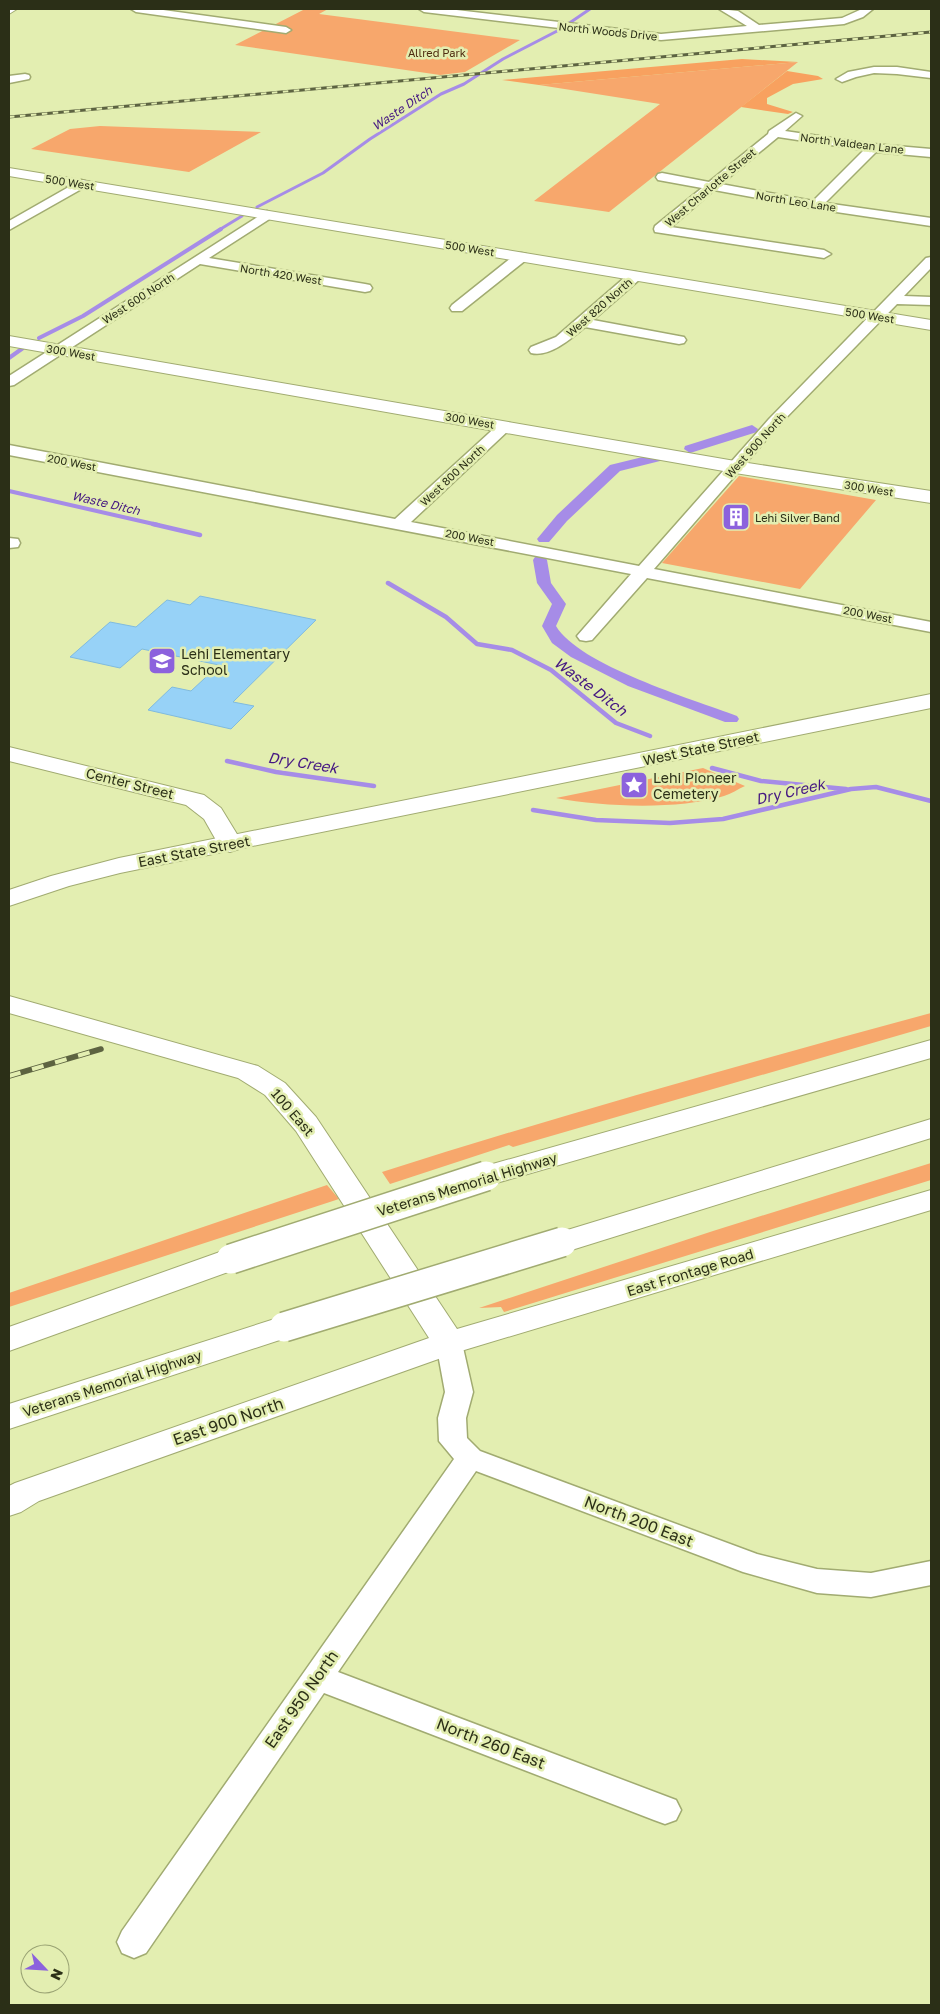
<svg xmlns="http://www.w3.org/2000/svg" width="940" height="2014" viewBox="0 0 940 2014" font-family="'Golos Text',sans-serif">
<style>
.green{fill:#f7a76c}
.forest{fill:#f8a15f}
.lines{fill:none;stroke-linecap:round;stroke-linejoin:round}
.stream-far2{stroke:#a68ce7;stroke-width:3}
.stream-far1{stroke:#a68ce7;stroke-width:4}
.stream{stroke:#a68ce7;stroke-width:4.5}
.canal{fill:#a68ce7;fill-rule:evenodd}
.building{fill:#97d2f7;stroke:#80bbde}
.minor-casing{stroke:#a1ab71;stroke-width:3}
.tertiary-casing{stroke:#a1ab71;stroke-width:2}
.secondary-casing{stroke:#a1ab71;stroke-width:2}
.motorway-casing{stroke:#a1ab71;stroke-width:2}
.minor{fill:#fff;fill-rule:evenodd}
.tertiary{fill:#fff;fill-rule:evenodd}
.secondary{fill:#fff;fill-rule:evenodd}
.motorway{fill:#fff;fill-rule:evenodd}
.rail-far1-casing{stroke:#5d6341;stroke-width:3}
.rail-casing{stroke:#5d6341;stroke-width:5.5}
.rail-far1{stroke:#e3eeb1;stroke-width:2;stroke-dasharray:5.5;stroke-linecap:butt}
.rail{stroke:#e3eeb1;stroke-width:4;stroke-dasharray:12;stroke-linecap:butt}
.motorway-bridge-casing{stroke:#a1ab71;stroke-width:32;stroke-linecap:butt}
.motorway-bridge{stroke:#fff;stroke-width:29}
.labels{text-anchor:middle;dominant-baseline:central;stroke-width:5;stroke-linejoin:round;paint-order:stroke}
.far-street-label{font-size:11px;fill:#2b2f17;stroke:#e3eeb1}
.far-park-label{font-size:11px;fill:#4f2c11;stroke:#e3eeb1}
.far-poi-label{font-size:11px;fill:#2b2f17;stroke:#e3eeb1;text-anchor:start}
.far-water-label{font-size:12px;font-style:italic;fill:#451882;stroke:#e3eeb1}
.poi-label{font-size:14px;fill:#2b2f17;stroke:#e3eeb1;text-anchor:start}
.street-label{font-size:14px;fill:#2b2f17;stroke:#e3eeb1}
.water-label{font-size:15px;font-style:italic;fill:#451882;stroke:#e3eeb1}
.near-street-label{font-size:16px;fill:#2b2f17;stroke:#e3eeb1}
</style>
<rect width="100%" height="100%" fill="#e3eeb1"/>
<path class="green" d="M305,9H328L319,14L520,40L465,72L440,75L235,45Z
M798,62L609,212L534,201L660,104L539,85Z
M100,126L261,132L189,172L31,149L70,129Z
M739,476L876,500L800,589L662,563Z
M703,768L745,786C738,789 731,794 724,796C677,810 605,807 556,798Z
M931,1013V1026L513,1147L509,1145L390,1184L382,1172C564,1114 747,1063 931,1013Z
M931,1163V1180L504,1312L501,1307L479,1308L713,1231Z
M327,1185L339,1199L9,1307V1293Z"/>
<path class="forest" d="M742,59L798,62L539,85L502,80Z
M787,71L818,76L823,79L793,84L767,98V104L793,112L788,114L741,107Z"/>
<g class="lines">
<path class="stream-far2" d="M568,24L590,9
M257,207L323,173L370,139L441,94L464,84L503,59L561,29
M219,230L242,216"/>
<path class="stream-far1" d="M39,338L83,316L221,229
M9,358L23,348
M9,491L158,525"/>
<path class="stream" d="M153,524L200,535
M388,583L446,617L477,644L512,650L551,670L616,723L650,736
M227,761L276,772L374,786
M712,768L761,781L846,789
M533,810L596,820L670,823L723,819L851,789L876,787L931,801"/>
<path class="canal" d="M752,425L758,429L757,432L690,453L684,449L685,446Z
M659,453L664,454L666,457L664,460L620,471L567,521L549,542H539L537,539L557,515L610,465Z
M540,556L545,557L547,560L551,583L566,604L556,626C579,665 692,699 737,716L739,719L737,722H725L628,686L571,657L552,643L542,626L552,604L537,583L533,560L535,557Z"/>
</g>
<path class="building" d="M200,596L316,620L233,702L254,706L231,729L148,710L172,687L191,691L219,665L142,649L120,668L70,657L110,622L136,627L167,600L190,605Z"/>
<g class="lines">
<defs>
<path id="minor" d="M131,9H156L286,27L291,30L286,33L136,12Z
M419,9H448L661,34L747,26L719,9L738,11L759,25L842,18L862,9H873L863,17L844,24L661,40L424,12Z
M874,67H897L931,72V78L897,74L874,73L856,77L842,82L836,79L848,72Z
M25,74L29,75L30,77L29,79L9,83V76Z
M796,113L802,116L785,131L873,144L931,149V157L876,152L825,203L931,218V226L816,209L714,190L671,227L824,250L831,254L824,258L655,232L654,229L655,226L702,188L658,180L656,177L658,174L662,173L709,182L768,134L769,131ZM778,137L864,150L813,201L721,184Z
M81,180L85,181L87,184L85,187L9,230V221Z
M267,211L273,215L271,218L209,258L365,284L370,285L372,288L370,291L365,292L200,264L14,385L9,386V376Z
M521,253L526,254L528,257L526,260L462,311H452L450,308L452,305L516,254Z
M931,257V268L904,296L931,297V305L897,304L779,425L654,569L931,622V632L647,578L592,640L586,641L580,640L577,636L631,574L9,455V445L395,519L500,423H510L513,426L510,429L411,522L639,566L769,419L926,258Z
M635,272L640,273L642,276L640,279L593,320L684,337L686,340L684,343L679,344L585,327C572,338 549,358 531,353L529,350L531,347L556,337L630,273Z
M9,538L18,539L20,543L18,547L9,548Z
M449,1333L458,1336L462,1343L473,1392L466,1418L467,1438L480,1451L757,1554L817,1569L871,1573L931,1561V1585L871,1597L817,1593L743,1572L476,1471L338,1672L676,1800L681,1810L676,1820L665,1824L654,1820L324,1693L146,1953L134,1958L122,1953L117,1942L122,1931L454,1459L439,1441L438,1418L445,1392L436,1343L440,1336Z"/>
<path id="tertiary" d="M9,9H17L9,14Z
M9,336L735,461L931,491V503L735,473L9,346Z
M9,747L204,795L221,808L243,844L239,849L230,852L221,849L204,819L186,805L9,761Z
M9,996L258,1066L285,1083L316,1117L457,1329L931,1190V1210L461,1351L39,1501L21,1512L9,1516V1486L15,1483L429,1338L296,1131L265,1095L238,1078L9,1013Z"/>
<path id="secondary" d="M9,168L931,320V330L9,176Z
M931,694V708L120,873L69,886L9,906V890L51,876L119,858Z"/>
<path id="motorway" d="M931,1040V1058L486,1186L475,1183L471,1176L475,1169Z
M931,1119V1138L562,1253L551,1249L546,1242L551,1235Z
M231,1248L242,1251L247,1259L242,1267L9,1351V1327Z
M284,1316L295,1319L300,1327L295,1335L9,1429V1404Z"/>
</defs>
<use href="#minor" class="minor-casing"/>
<use href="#tertiary" class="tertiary-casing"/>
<use href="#secondary" class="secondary-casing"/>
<use href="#motorway" class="motorway-casing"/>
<use href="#minor" class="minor"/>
<use href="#tertiary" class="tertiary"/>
<use href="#secondary" class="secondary"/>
<use href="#motorway" class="motorway"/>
<defs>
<path id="rail-far1" d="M9,117L931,32"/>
<path id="rail" d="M9,1076L101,1049"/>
</defs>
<use href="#rail-far1" class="rail-far1-casing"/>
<use href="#rail" class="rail-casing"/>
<use href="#rail-far1" class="rail-far1"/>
<use href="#rail" class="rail"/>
<defs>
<path id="motorway-bridge" d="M231,1259L486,1176
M284,1327L562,1242"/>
</defs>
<use href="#motorway-bridge" class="motorway-bridge-casing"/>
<use href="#motorway-bridge" class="motorway-bridge"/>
</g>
<defs>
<symbol id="building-square" viewBox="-11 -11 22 22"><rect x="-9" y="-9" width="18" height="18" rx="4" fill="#8c62dd" stroke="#e3eeb1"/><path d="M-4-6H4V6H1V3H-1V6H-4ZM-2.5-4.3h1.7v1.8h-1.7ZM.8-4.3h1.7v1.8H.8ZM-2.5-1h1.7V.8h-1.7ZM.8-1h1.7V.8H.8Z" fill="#fff"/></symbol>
<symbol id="school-square" viewBox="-11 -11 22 22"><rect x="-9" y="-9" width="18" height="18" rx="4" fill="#8c62dd" stroke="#e3eeb1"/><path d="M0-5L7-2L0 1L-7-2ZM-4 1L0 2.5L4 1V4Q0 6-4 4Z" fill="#fff"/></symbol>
<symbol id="sight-square" viewBox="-11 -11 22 22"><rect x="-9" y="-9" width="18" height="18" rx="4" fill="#8c62dd" stroke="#e3eeb1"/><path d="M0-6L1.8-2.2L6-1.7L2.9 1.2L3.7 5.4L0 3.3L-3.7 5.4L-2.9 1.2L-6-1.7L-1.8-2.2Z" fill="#fff"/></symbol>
</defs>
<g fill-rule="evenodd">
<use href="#building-square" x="720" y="501" width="32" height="32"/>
<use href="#school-square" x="146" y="645" width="32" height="32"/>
<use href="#sight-square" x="618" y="769" width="32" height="32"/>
</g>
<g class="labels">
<g class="far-street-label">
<text transform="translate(608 31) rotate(6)">North Woods Drive</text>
<text transform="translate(852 143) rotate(7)">North Valdean Lane</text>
<text transform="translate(70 182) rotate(9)">500 West</text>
<text transform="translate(710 187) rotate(-40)">West Charlotte Street</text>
<text transform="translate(796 201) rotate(9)">North Leo Lane</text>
<text transform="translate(470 248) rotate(9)">500 West</text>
<text transform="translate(281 274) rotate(9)">North 420 West</text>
<text transform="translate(138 298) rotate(-33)">West 600 North</text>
<text transform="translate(599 307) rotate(-41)">West 820 North</text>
<text transform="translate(870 315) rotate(9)">500 West</text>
<text transform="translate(71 352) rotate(10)">300 West</text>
<text transform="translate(470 420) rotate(10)">300 West</text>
<text transform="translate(755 445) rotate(-48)">West 900 North</text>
<text transform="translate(72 462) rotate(11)">200 West</text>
<text transform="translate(452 475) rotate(-43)">West 800 North</text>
<text transform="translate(869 488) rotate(9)">300 West</text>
<text transform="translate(470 537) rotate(11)">200 West</text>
<text transform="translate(868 614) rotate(11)">200 West</text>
</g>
<g class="far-park-label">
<text x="437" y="52">Allred Park</text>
</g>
<g class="far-poi-label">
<text x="755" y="517">Lehi Silver Band</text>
</g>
<g class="far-water-label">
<text transform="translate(402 108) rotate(-34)">Waste Ditch</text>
<text transform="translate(106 503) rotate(13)">Waste Ditch</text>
</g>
<g class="poi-label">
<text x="181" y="653">Lehi Elementary<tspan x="181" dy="16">School</tspan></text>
<text x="653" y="777">Lehi Pioneer<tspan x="653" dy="16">Cemetery</tspan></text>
</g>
<g class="street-label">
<text transform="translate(701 748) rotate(-12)">West State Street</text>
<text transform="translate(130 783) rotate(14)">Center Street</text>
<text transform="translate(194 851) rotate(-11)">East State Street</text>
<text transform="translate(293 1112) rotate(49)">100 East</text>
<text transform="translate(467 1184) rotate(-17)">Veterans Memorial Highway</text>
<text transform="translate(690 1272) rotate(-17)">East Frontage Road</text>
<text transform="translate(112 1383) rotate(-18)">Veterans Memorial Highway</text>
</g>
<g class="water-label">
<text transform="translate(591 686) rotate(37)">Waste Ditch</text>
<text transform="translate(303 762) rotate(9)">Dry Creek</text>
<text transform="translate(790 791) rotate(-13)">Dry Creek</text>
</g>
<g class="near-street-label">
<text transform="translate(228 1421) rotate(-19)">East 900 North</text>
<text transform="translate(639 1521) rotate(21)">North 200 East</text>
<text transform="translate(301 1699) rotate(-55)">East 950 North</text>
<text transform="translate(491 1743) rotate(21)">North 260 East</text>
</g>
</g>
<rect width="940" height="2014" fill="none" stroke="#2b2f17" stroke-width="20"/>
<g transform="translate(45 1969) rotate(115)"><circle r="24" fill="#e3eeb1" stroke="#99a273"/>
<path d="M0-4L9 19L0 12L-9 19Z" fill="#8c62dd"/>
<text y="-8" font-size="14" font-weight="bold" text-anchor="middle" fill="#2b2f17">N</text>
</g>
</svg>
